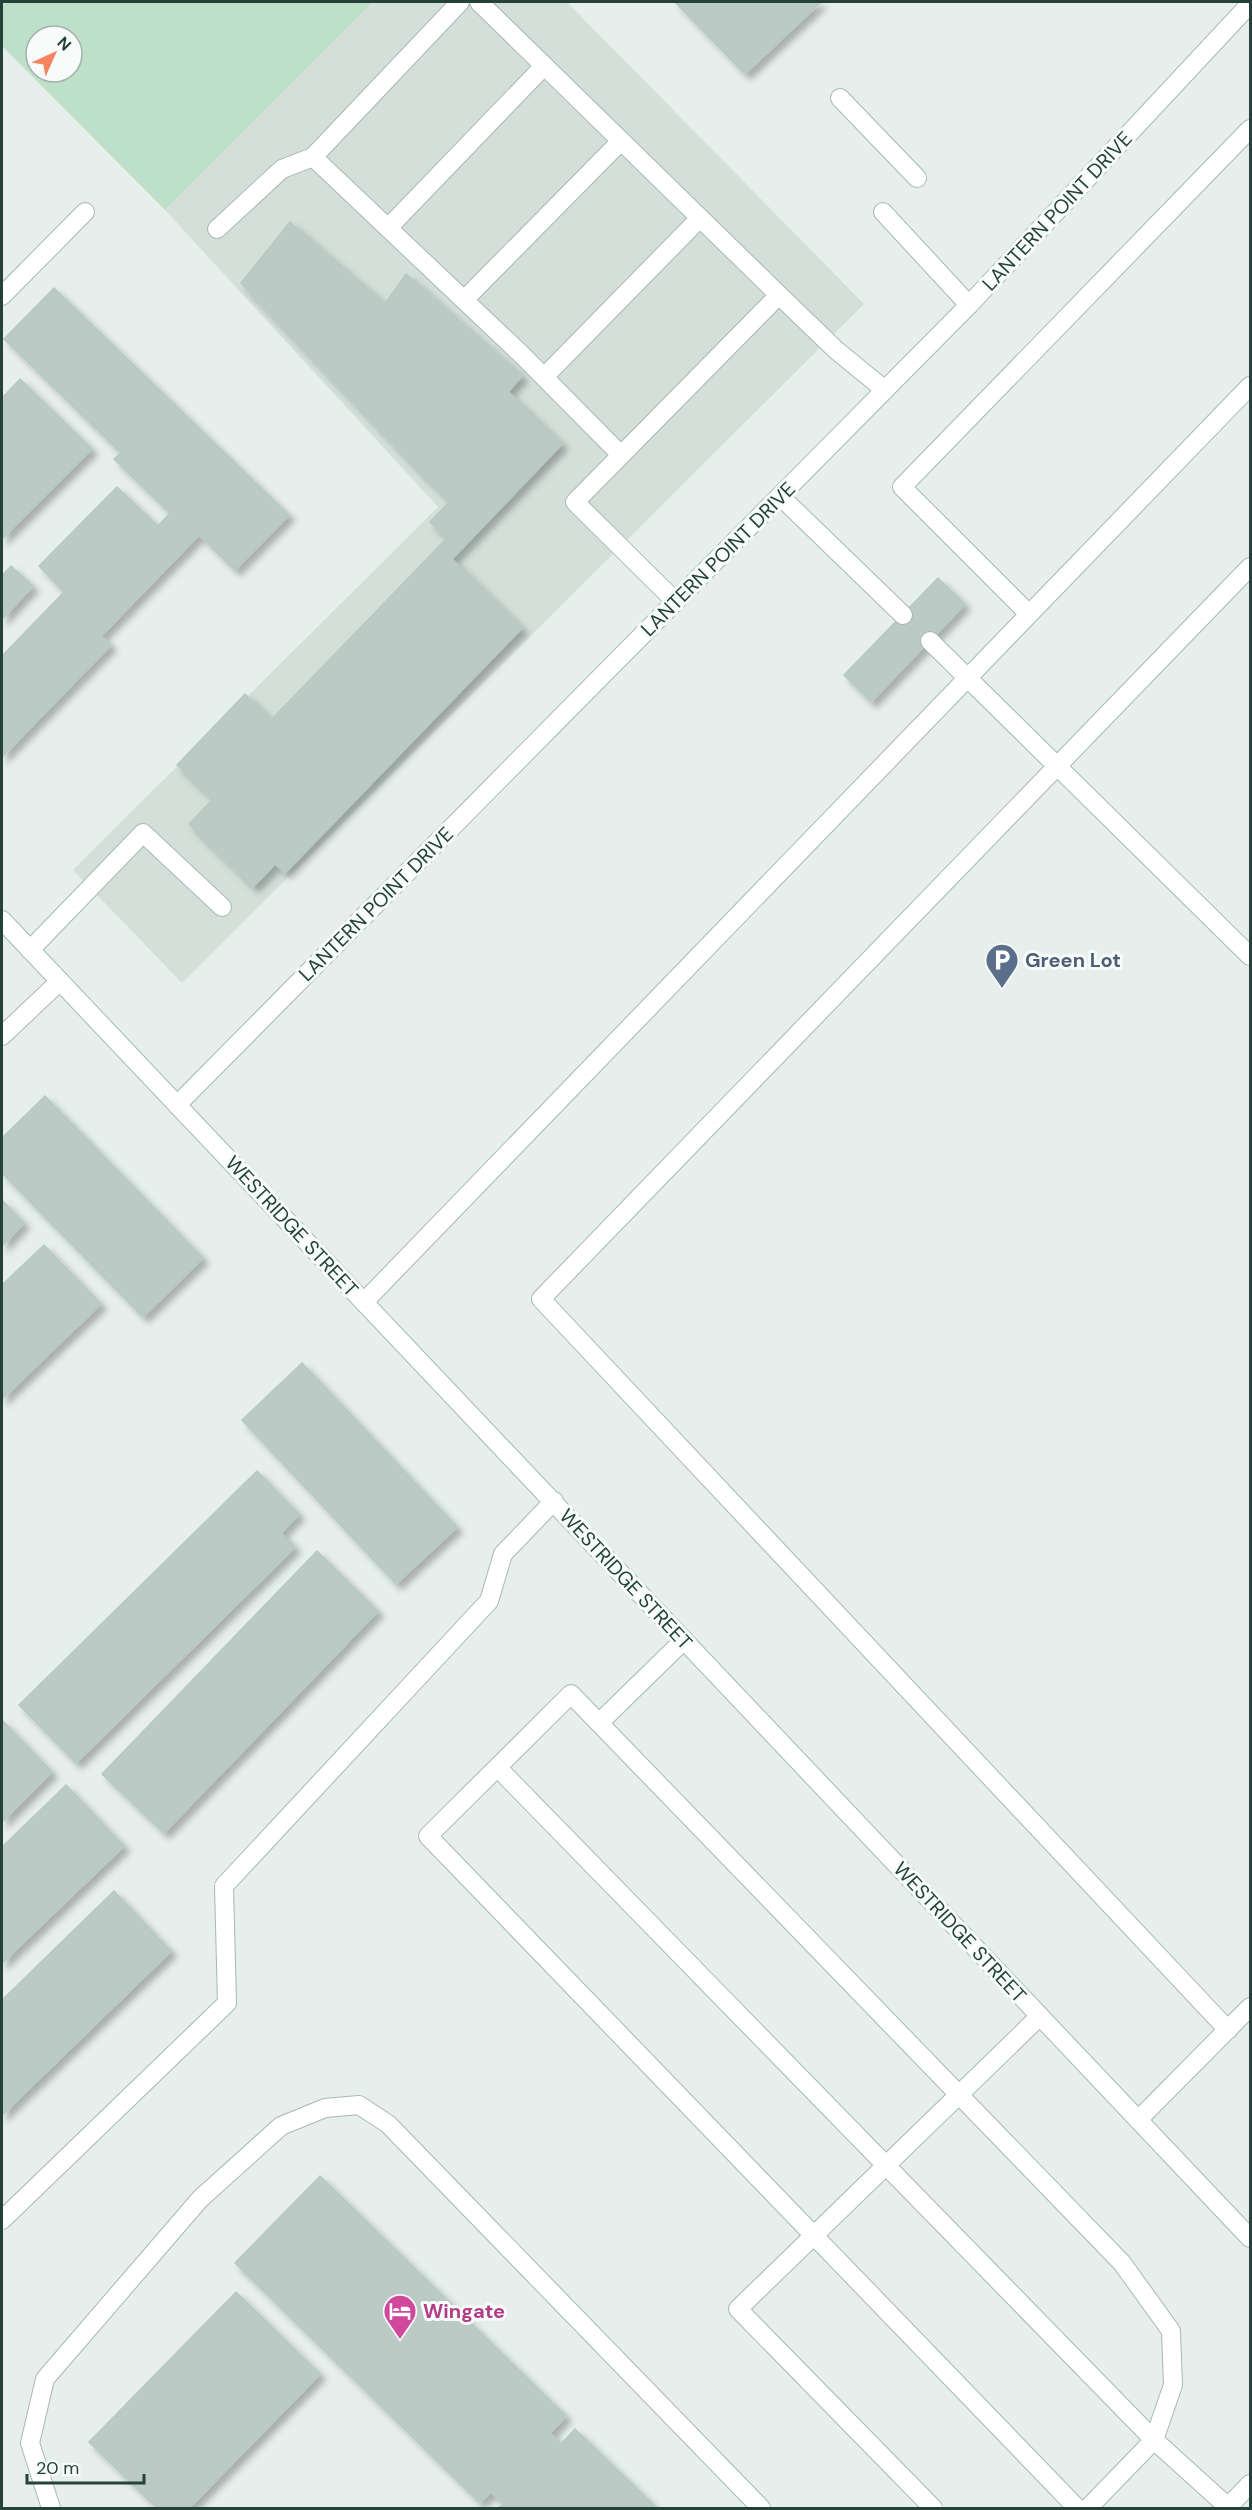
<svg xmlns="http://www.w3.org/2000/svg" width="1252" height="2510" viewBox="0 0 1252 2510" font-family="'DM Sans',sans-serif">
<style>
.built{fill:#d4dfda}
.grass{fill:#bfe0c8;fill-rule:evenodd}
.building{fill:#bbcac4;stroke:#b8c9c2;stroke-width:1.5;filter:url(#shadow)}
.lines{fill:none;stroke-linecap:round;stroke-linejoin:round}
.lane-casing{stroke:#a8b8b2;stroke-width:20}
.street-casing{stroke:#a8b8b2;stroke-width:20}
.secondary-casing{stroke:#a4bbb3;stroke-width:20}
.lane{stroke:#fff;stroke-width:18}
.street{stroke:#fff;stroke-width:18}
.secondary{stroke:#fff;stroke-width:18}
.labels{text-anchor:middle;dominant-baseline:central;stroke-width:6;stroke-linejoin:round;paint-order:stroke}
.street-label{font-size:20px;fill:#24423a;stroke:#f7fbf9}
.service-label{font-size:20px;font-weight:bold;fill:#4e5e75;stroke:#f7fbf9;text-anchor:start}
.hotel-label{font-size:20px;font-weight:bold;fill:#b23c85;stroke:#f7fbf9;text-anchor:start}
</style>
<defs>
<filter id="shadow"><feDropShadow dx="5.5" dy="5.5" stdDeviation="3" flood-color="#0004"/></filter>
</defs>
<rect width="100%" height="100%" fill="#e6efeb"/>
<path class="built" d="M373,2H567L864,304L182,983L73,870L438,507L165,210Z"/>
<path class="grass" d="M2,2H373L165,210L2,46ZM36,36H72V72H36Z"/>
<path class="building" d="M675,2H821L745,74Z
M290,222L385,304L406,274L522,376L508,392L501,385L419,471L241,283Z
M54,288L289,515L235,570L199,535L101,636L111,645L2,757V656L64,592L39,566L117,487L158,526L170,513L114,459L121,453L4,339Z
M20,379L92,449L2,539V398Z
M501,385L562,444L452,559L522,628L285,873L275,864L253,887L189,824L213,799L177,765L245,694L271,720L447,538L430,522L450,501L419,471Z
M11,566L33,586L2,619V576Z
M938,578L965,604L871,702L844,675Z
M45,1096L203,1258L143,1317L2,1173V1138Z
M2,1200L24,1223L2,1246Z
M44,1245L101,1304L2,1399V1285Z
M302,1363L457,1527L396,1584L242,1420Z
M257,1471L299,1514L281,1533L295,1547L76,1763L19,1705Z
M317,1551L378,1611L164,1833L102,1774Z
M2,1720L52,1772L2,1822Z
M66,1785L124,1846L2,1963V1847Z
M114,1891L171,1951L2,2115V2000Z
M320,2176L566,2416L550,2433L561,2444L575,2429L657,2508H498L503,2504L491,2492L480,2503L235,2263Z
M236,2292L320,2374L189,2508H157L89,2442Z"/>
<g class="lines">
<defs>
<path id="lane" d="M460,2L313,157L522,355L621,455
M479,2L779,295L575,502L675,601
M840,98L917,178
M883,212L969,305
M388,228L544,66
M217,229L282,169L313,157
M779,295L836,350L885,390
M2,296L85,212
M464,300L621,141
M544,377L700,218
M780,496L903,615
M1028,613L902,487L1250,129
M930,641L1250,956
M30,950L143,833L222,907
M2,1036L60,981
M364,1302L1250,386
M684,1640L599,1723L1122,2263L1171,2331L1173,2385L1154,2440L1088,2508
M599,1723L571,1694L428,1836L1077,2508
M498,1768L1154,2440L1228,2507
M1228,2030L541,1299L1250,567
M1138,2120L1250,2007
M2,2220L227,2003L224,1886L489,1601L503,1554L554,1501
M51,2508L30,2443L45,2379L200,2199L281,2126L325,2108L359,2105L388,2124L761,2508
M933,2508L738,2309L1040,2016"/>
<path id="street" d="M177,1105L969,305L1250,4"/>
<path id="secondary" d="M2,920L1250,2238
M1227,2508L1250,2484"/>
</defs>
<use href="#lane" class="lane-casing"/>
<use href="#street" class="street-casing"/>
<use href="#secondary" class="secondary-casing"/>
<use href="#lane" class="lane"/>
<use href="#street" class="street"/>
<use href="#secondary" class="secondary"/>
</g>
<defs>
<symbol id="parking-pin" viewBox="-11 -11 22 30"><path d="M0 17L-7.5 6A9.5 9.5 0 1 1 7.5 6Z" fill="#5c6f8a" stroke="#f7fbf9"/><path d="M-3.5-5.5H1a3.5 3.5 0 0 1 0 7H-1V5.5H-3.5ZM-1-3.4V-.6H.8a1.4 1.4 0 0 0 0-2.8Z" fill="#fff"/></symbol>
<symbol id="hotel-pin" viewBox="-11 -11 22 30"><path d="M0 17L-7.5 6A9.5 9.5 0 1 1 7.5 6Z" fill="#d1479c" stroke="#f7fbf9"/><path d="M-6-4.5h1.5V1H6V5H4.5V3h-9V5H-6ZM-4 0a1.8 1.8 0 1 1 3.6 0ZM.5 0V-2.5h3Q6-2.5 6 0Z" fill="#fff"/></symbol>
</defs>
<g fill-rule="evenodd">
<use href="#parking-pin" x="983" y="941" width="38" height="52"/>
<use href="#hotel-pin" x="381" y="2292" width="38" height="52"/>
</g>
<g class="labels">
<g class="street-label">
<text transform="translate(1057 211) rotate(-47)">LANTERN POINT DRIVE</text>
<text transform="translate(718 559) rotate(-45)">LANTERN POINT DRIVE</text>
<text transform="translate(376 904) rotate(-45)">LANTERN POINT DRIVE</text>
<text transform="translate(292 1226) rotate(47)">WESTRIDGE STREET</text>
<text transform="translate(626 1579) rotate(47)">WESTRIDGE STREET</text>
<text transform="translate(960 1932) rotate(47)">WESTRIDGE STREET</text>
</g>
<g class="service-label">
<text x="1025" y="960">Green Lot</text>
</g>
<g class="hotel-label">
<text x="423" y="2311">Wingate</text>
</g>
</g>
<rect width="1252" height="2510" fill="none" stroke="#24423a" stroke-width="6"/>
<g transform="translate(54 54) rotate(45)"><circle r="28" fill="#f7fbf9" stroke="#a3b1ad" stroke-width="1.5"/>
<path d="M0-4.5L10 22L0 15L-10 22Z" fill="#f4845f"/>
<text y="-9" font-size="16" font-weight="bold" text-anchor="middle" fill="#24423a">N</text>
</g>
<path d="M27 2474v9h117v-9" fill="none" stroke="#24423a" stroke-width="3"/>
<text x="36" y="2474" font-size="18" fill="#24423a" stroke="#f7fbf9" stroke-width="4.5" paint-order="stroke">20 m</text>
</svg>
